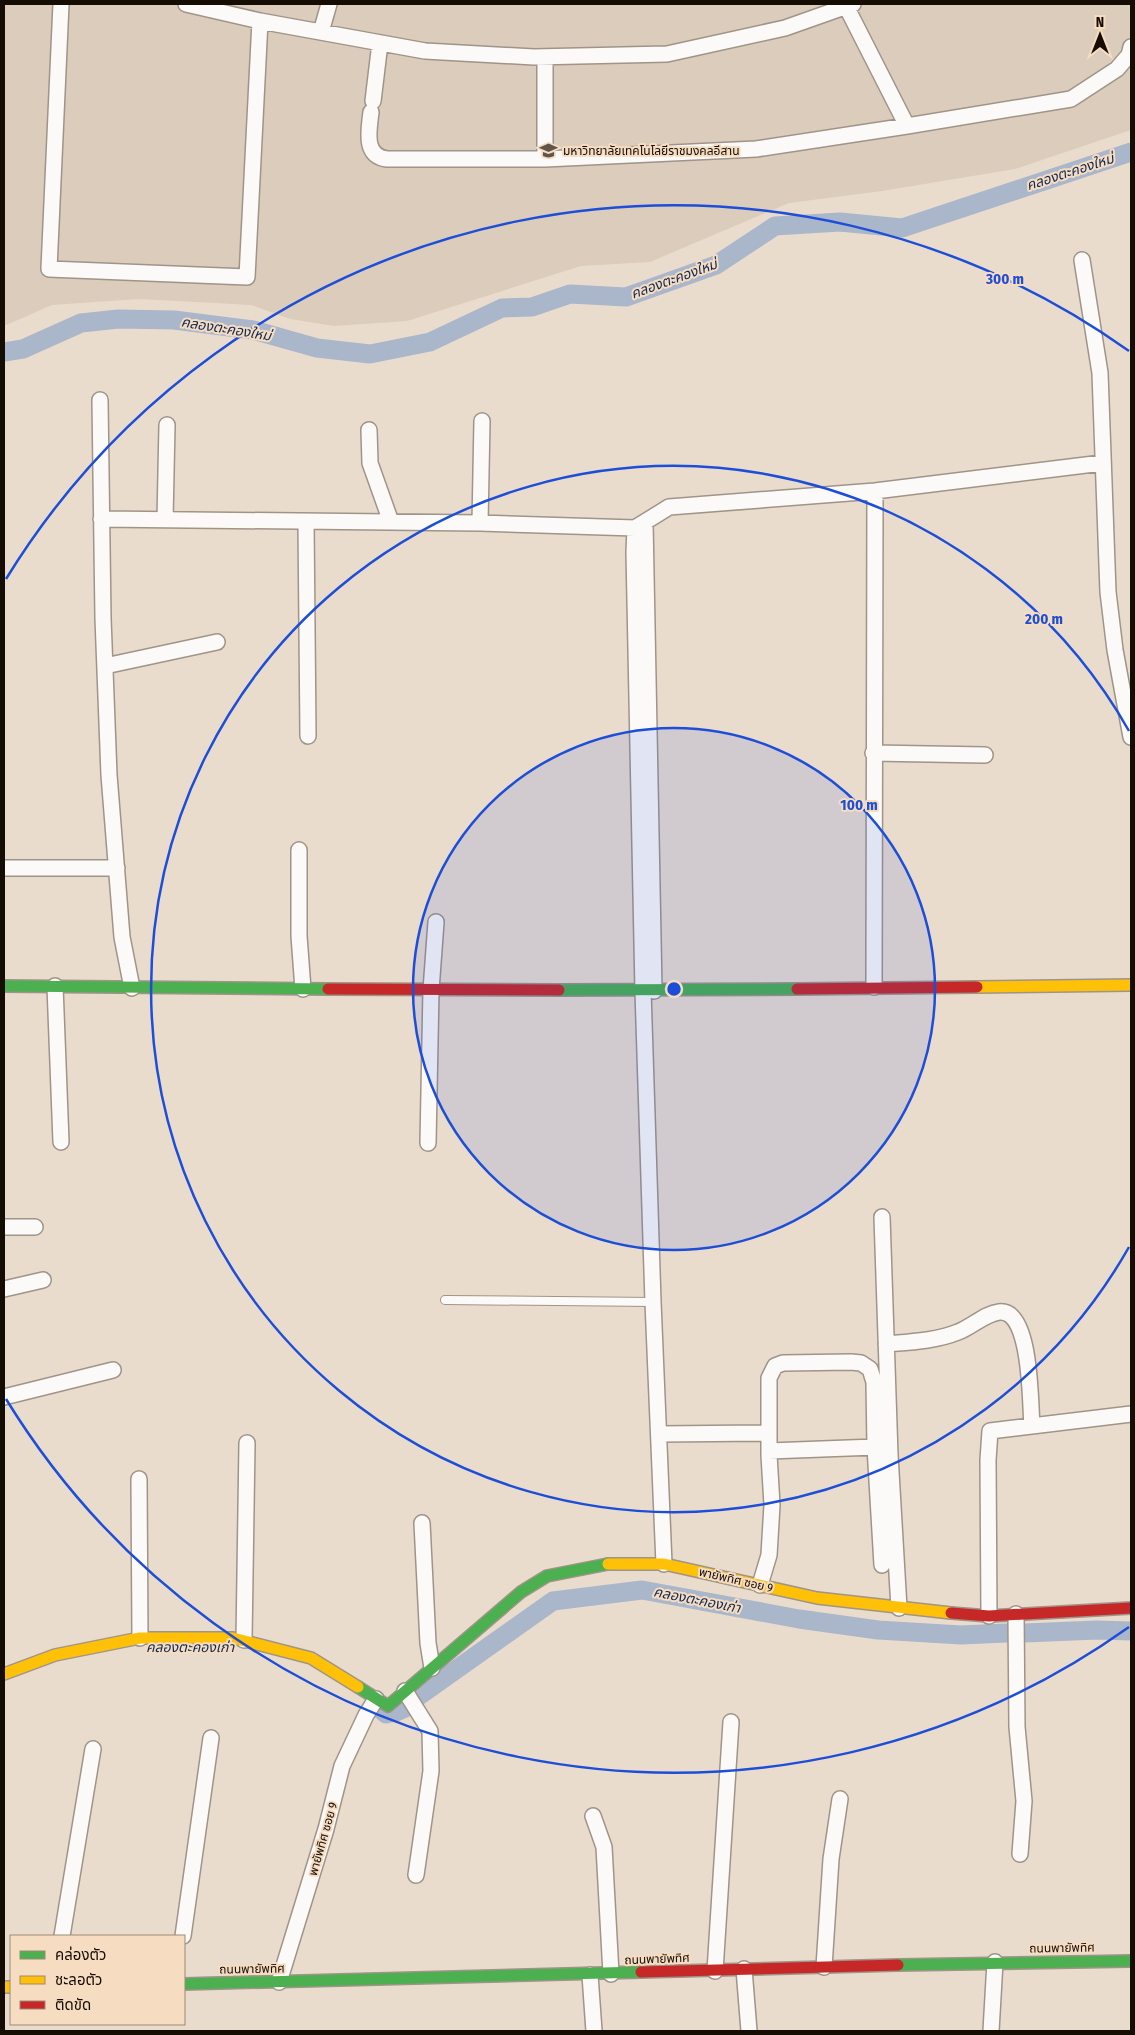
<svg xmlns="http://www.w3.org/2000/svg" width="1135" height="2035" viewBox="0 0 1135 2035" font-family="'Fira Sans Condensed','Noto Sans Thai',sans-serif">
<style>
.education{fill:#dbccbc}
.lines{fill:none;stroke-linecap:round;stroke-linejoin:round}
.canal{stroke:#aab6ca;stroke-width:19}
.lane-casing{stroke:#9f9489;stroke-width:10}
.street-casing{stroke:#9f9489;stroke-width:18}
.fast-casing{stroke:#9f9489;stroke-width:14}
.slow-casing{stroke:#9f9489;stroke-width:14}
.jam-casing{stroke:#9f9489;stroke-width:14}
.lane{stroke:#fcfaf8;stroke-width:8}
.street{stroke:#fcfaf8;stroke-width:15}
.fast{stroke:#4caf50;stroke-width:11}
.slow{stroke:#ffc107;stroke-width:11}
.jam{stroke:#c62828;stroke-width:11}
.ring{fill:none;stroke:#1d4ed8;stroke-width:2.5}
.labels{text-anchor:middle;dominant-baseline:central;stroke-width:4;stroke-linejoin:round;paint-order:stroke}
.poi-label{font-size:12px;fill:#150c04;stroke:#f6dcc1;text-anchor:start}
.street-label{font-size:12px;fill:#150c04;stroke:#f6dcc1}
.water-label{font-size:14px;font-style:italic;fill:#0d2855;stroke:#f6dcc1}
.centre{fill:#1d4ed8;stroke:#f6dcc1;stroke-width:2.5}
.ring-label{font-size:15px;text-anchor:middle;font-weight:bold;fill:#1d4ed8;stroke:#f6dcc1;stroke-width:4;stroke-linejoin:round;paint-order:stroke}
</style>
<rect width="100%" height="100%" fill="#eadccd"/>
<path class="education" d="M4,4H1131V130L1015,169L882,191L789,203L650,262L581,266L407,321L334,326L290,319L251,305L139,299L52,305L4,326Z"/>
<g class="lines">
<path class="canal" d="M4,352L23,349L81,323L118,319L174,320L253,330L317,348L370,354L430,342L502,308L532,307L570,294L626,297L716,265L775,226L840,222L902,228L1131,152
M1025,1633L1097,1630L1131,1631
M416,1698L553,1601L642,1590L799,1619L878,1630L961,1635L1007,1633
M380,1709L386,1714L396,1712L405,1708"/>
<defs>
<path id="lane" d="M445,1300L653,1302"/>
<path id="street" d="M61,4L49,269L247,277L260,21
M186,4L260,21L425,51L534,57L667,54L785,28L853,4
M846,6L907,126
M321,32L329,4
M373,101L380,43
M371,112C369,130 363,156 387,159H545L756,149L907,126L1071,99L1117,69L1129,55L1131,47
M545,159V57
M1082,260L1100,373L1108,592L1115,650L1131,737
M100,400L103,618L109,775L122,937L132,988
M369,430L370,463L391,522
M101,519L480,523L635,528L669,507L875,491L1102,463
M165,520L167,425
M306,522L308,736
M645,522L654,991
M480,523L482,421
M635,528L634,552L643,991L653,1302L664,1564
M105,666L217,642
M873,753L985,755
M299,850V936L303,989
M4,868H117
M55,986L61,1142
M874,987L875,491
M428,1143L431,990L436,922
M882,1217L890,1455L899,1608
M4,1227H35
M4,1289L43,1280
M886,1344C910,1342 936,1341 958,1332C972,1327 984,1314 999,1312C1032,1308 1030,1405 1032,1426
M4,1397L113,1370
M659,1434L769,1433
M769,1451L875,1447
M139,1479L140,1638
M422,1523L428,1643L432,1668
M760,1585L769,1555L772,1505L769,1455V1378L775,1366L783,1363L851,1362L861,1363L870,1369L874,1382L875,1447L882,1565
M1016,1614L1017,1727L1024,1801L1020,1854
M989,1616L988,1460L990,1431L1131,1414
M244,1640L247,1443
M405,1691L430,1731L431,1771L416,1875
M593,1816L604,1847L611,1974
M62,1936L93,1749
M183,1936L211,1738
M824,1967L831,1859L840,1799
M744,1969L749,2031
M715,1971L731,1722
M590,1975L594,2031
M279,1982L326,1829L342,1766L366,1715L376,1699
M991,2031L995,1962"/>
<path id="fast" d="M4,986L328,989
M559,990L797,989
M358,1687L388,1706L521,1592L547,1576L608,1564
M898,1965L1131,1961
M184,1984L641,1972"/>
<path id="slow" d="M977,987L1131,985
M608,1564H664L817,1598L951,1613
M4,1674L55,1655L140,1638H233L311,1658L358,1687
M4,1987H11"/>
<path id="jam" d="M328,989L559,990
M797,989L977,987
M951,1613L989,1616L1131,1608
M641,1972L898,1965"/>
</defs>
<use href="#lane" class="lane-casing"/>
<use href="#street" class="street-casing"/>
<use href="#fast" class="fast-casing"/>
<use href="#slow" class="slow-casing"/>
<use href="#jam" class="jam-casing"/>
<use href="#lane" class="lane"/>
<use href="#street" class="street"/>
<use href="#fast" class="fast"/>
<use href="#slow" class="slow"/>
<use href="#jam" class="jam"/>
</g>
<circle cx="674" cy="989" r="261" fill="#1d4ed8" fill-opacity=".12"/>
<g class="ring">
<circle cx="674" cy="989" r="261"/>
<path d="M1129 1247A523 523 0 1 1 1129 731"/>
<path d="M1129 1627A784 784 0 0 1 6 1399M6 579A784 784 0 0 1 1129 351"/>
</g>
<defs>
<symbol id="university-bare" viewBox="-9 -9 18 18"><path d="M0-5L7-2L0 1L-7-2ZM-4 1L0 2.5L4 1V4Q0 6-4 4Z" fill="#60554a" stroke="#f6dcc1" stroke-width="2.5" paint-order="stroke"/></symbol>
</defs>
<g fill-rule="evenodd">
<use href="#university-bare" x="536" y="138" width="25" height="25"/>
</g>
<g class="labels">
<g class="poi-label">
<text x="563" y="151">มหาวิทยาลัยเทคโนโลยีราชมงคลอีสาน</text>
</g>
<g class="street-label">
<text transform="translate(736 1580) rotate(13)">พายัพทิศ ซอย 9</text>
<text transform="translate(323 1839) rotate(-74)">พายัพทิศ ซอย 9</text>
<text transform="translate(1062 1948) rotate(-1)">ถนนพายัพทิศ</text>
<text transform="translate(657 1959) rotate(-2)">ถนนพายัพทิศ</text>
<text transform="translate(252 1969) rotate(-1)">ถนนพายัพทิศ</text>
</g>
<g class="water-label">
<text transform="translate(1070 172) rotate(-18)">คลองตะคองใหม่</text>
<text transform="translate(674 279) rotate(-20)">คลองตะคองใหม่</text>
<text transform="translate(226 329) rotate(9)">คลองตะคองใหม่</text>
<text transform="translate(697 1600) rotate(11)">คลองตะคองเก่า</text>
<text x="190" y="1647">คลองตะคองเก่า</text>
</g>
</g>
<circle cx="674" cy="989" r="8" class="centre"/>
<g class="ring-label">
<text x="1005" y="284">300 m</text>
<text x="1044" y="624">200 m</text>
<text x="859" y="810">100 m</text>
</g>
<rect width="1135" height="2035" fill="none" stroke="#150c04" stroke-width="10"/>
<rect x="10" y="1935" width="175" height="90" fill="#f6dcc1" stroke="#9c8975"/>
<rect x="20" y="1951" width="25" height="8" fill="#4caf50" stroke="#9c8975"/>
<text x="55" y="1960" font-size="15" fill="#150c04">คล่องตัว</text>
<rect x="20" y="1976" width="25" height="8" fill="#ffc107" stroke="#9c8975"/>
<text x="55" y="1985" font-size="15" fill="#150c04">ชะลอตัว</text>
<rect x="20" y="2001" width="25" height="8" fill="#c62828" stroke="#9c8975"/>
<text x="55" y="2010" font-size="15" fill="#150c04">ติดขัด</text>
<g transform="translate(1100 35)" stroke="#f6dcc1" stroke-width="4" paint-order="stroke">
<path d="M0-4L9 19L0 12L-9 19Z" fill="#150c04"/>
<text y="-8" font-size="14" font-weight="bold" text-anchor="middle" fill="#150c04">N</text>
</g>
</svg>
